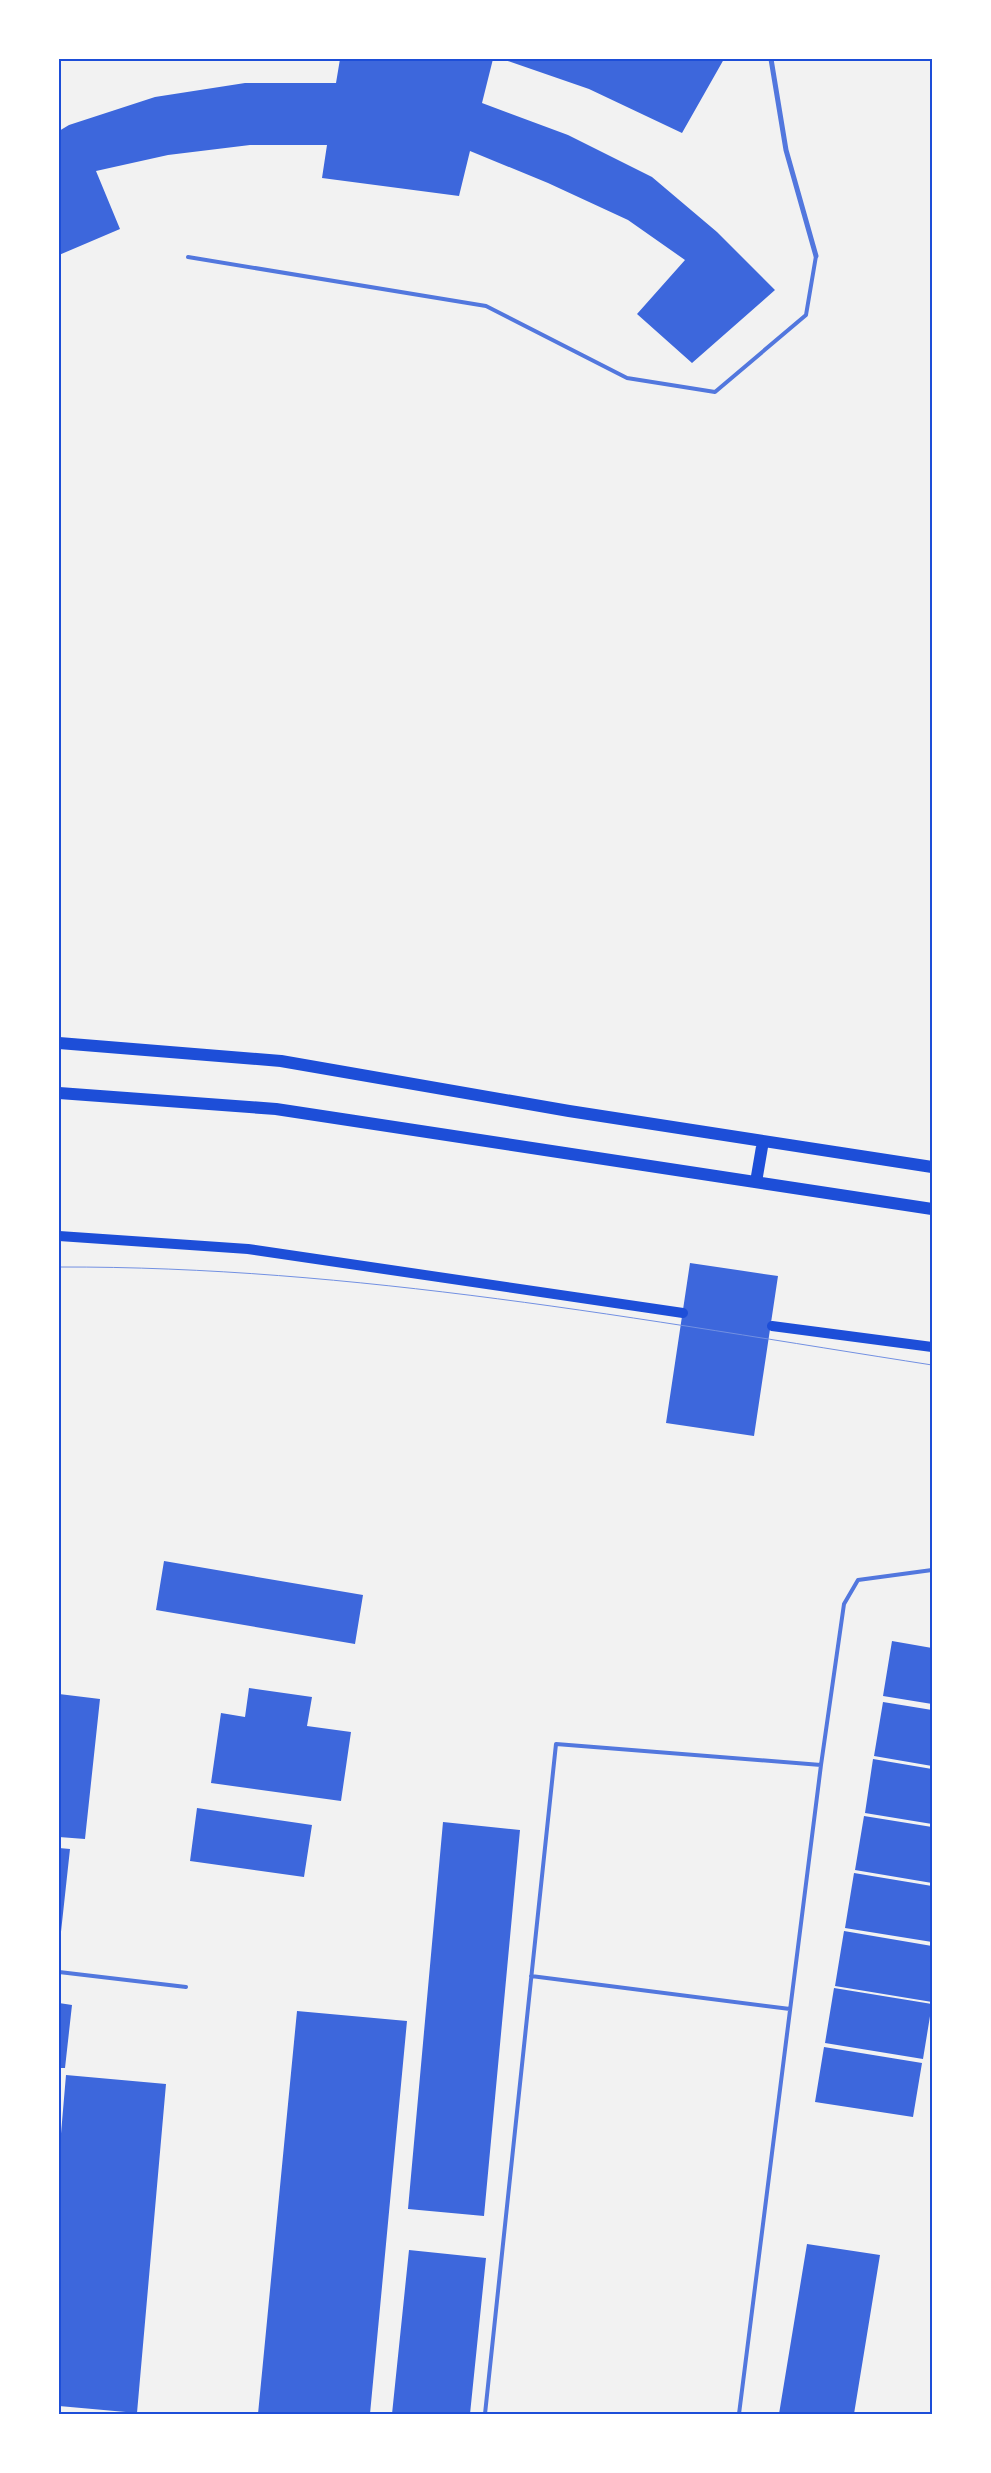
<svg xmlns="http://www.w3.org/2000/svg" width="991" height="2473" viewBox="0 0 991 2473" font-family="Overpass,sans-serif">
<style>
.building{fill:#3d67dc}
.lines{fill:none;stroke-linecap:round;stroke-linejoin:round}
.service{stroke:#5277de;stroke-width:4}
.minor{stroke:#5277de;stroke-width:5}
.secondary{stroke:#1d4ed8;stroke-width:10}
.primary{stroke:#1d4ed8;stroke-width:12}
.tram{stroke:#7290e2;stroke-width:1}
.neatline{fill:none;stroke:#1d4ed8;stroke-width:2}
</style>
<rect width="100%" height="100%" fill="#f2f2f2"/>
<path class="building" d="M340,59H493L482,103L568,135L652,177L717,232L775,290L692,363L637,314L685,260L628,220L548,183L470,151L459,196L322,178L327,145H250L168,155L96,171L120,229L59,255V131L69,125L155,97L245,83H336Z
M502,59H724L682,133L589,89Z
M690,1263L778,1276L754,1436L666,1423Z
M164,1561L363,1595L355,1644L156,1610Z
M892,1641L932,1648V1704L883,1696Z
M249,1688L312,1697L307,1726L351,1732L341,1801L211,1783L221,1713L245,1717Z
M59,1694L100,1699L85,1839L59,1837Z
M883,1702L932,1710V1766L874,1756Z
M873,1759L932,1769V1824L865,1813Z
M197,1808L312,1825L304,1877L190,1861Z
M864,1816L932,1827V1883L855,1870Z
M443,1822L520,1830L484,2216L408,2209Z
M59,1848L70,1849L60,1941H59Z
M854,1873L932,1886V1942L845,1928Z
M844,1931L932,1946V2002L835,1986Z
M834,1988L932,2004L923,2059L825,2043Z
M59,2003L72,2005L65,2068H59Z
M297,2011L407,2021L370,2414H258Z
M824,2047L922,2063L913,2117L815,2102Z
M66,2075L166,2084L137,2413L59,2406V2157Z
M807,2244L880,2255L854,2414H779Z
M409,2250L486,2258L470,2414H392Z"/>
<g class="lines">
<path class="service" d="M188,257L486,306L627,378L715,392L806,315L816,256
M59,1972L186,1987
M531,1976L790,2009
M485,2414L556,1744L821,1765
M739,2414L821,1765L844,1604L858,1580L932,1570"/>
<path class="minor" d="M771,59L786,150L816,256"/>
<path class="secondary" d="M59,1236L248,1249L683,1313
M772,1326L932,1347"/>
<path class="primary" d="M59,1043L281,1061L569,1111L932,1167
M59,1093L276,1109L932,1209
M756,1182L763,1141"/>
<path class="tram" d="M59,1267C353,1266 643,1320 932,1365"/>
</g>
<rect width="991" height="2473" fill="none" stroke="#ffffff" stroke-width="120"/>
<rect x="60" y="60" width="871" height="2353" class="neatline"/>
</svg>
